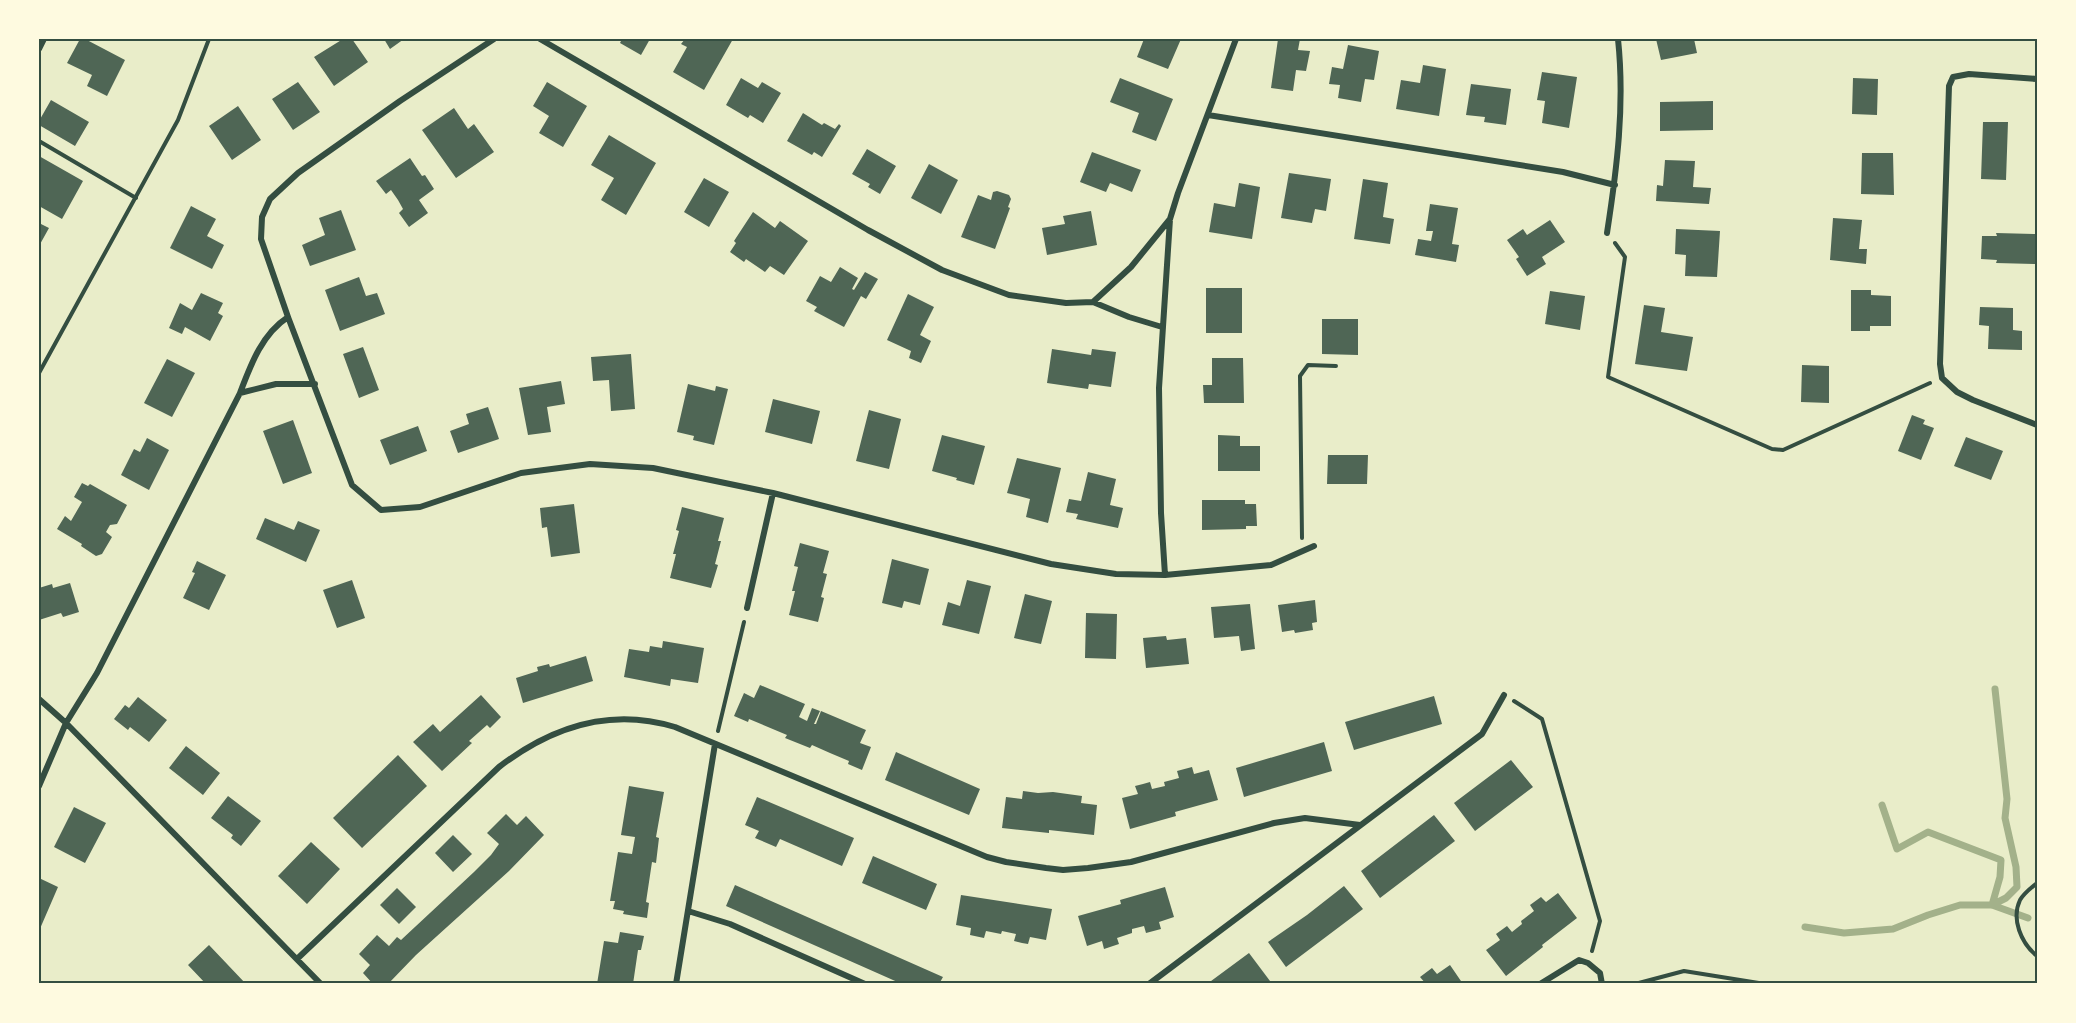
<svg xmlns="http://www.w3.org/2000/svg" width="2076" height="1023" viewBox="0 0 2076 1023" font-family="'IBM Plex Sans',sans-serif">
<style>
.lines{fill:none;stroke-linecap:round;stroke-linejoin:round}
.stream{stroke:#a3b18a;stroke-width:7}
.building{fill:#4f6655}
.path{stroke:#344e41;stroke-width:4}
.minor{stroke:#344e41;stroke-width:6}
.neatline{fill:none;stroke:#344e41;stroke-width:2}
</style>
<rect width="100%" height="100%" fill="#e9edc9"/>
<g class="lines">
<path class="stream" d="M1882,805L1897,849L1928,832L2001,860L2000,877L1992,905
M1992,905L2006,898L2017,887L2016,867L2005,818L2007,799L1995,689
M1805,927L1844,933L1893,929L1928,915L1960,905H1992L2028,918"/>
</g>
<path class="building" d="M80,39H85L125,60L107,96L87,86L92,75L67,63Z
M343,39H352L368,62L334,86L314,57Z
M384,39H404L390,49Z
M622,39H650L641,55L620,43Z
M685,39H733L704,90L673,72L687,47L681,44Z
M1144,39H1181L1168,69L1137,57Z
M1278,39H1300L1298,50L1310,51L1306,71L1296,70L1293,91L1271,88Z
M1656,39H1694L1697,53L1661,60Z
M1348,45L1379,51L1374,80L1365,79L1361,102L1338,98L1340,85L1329,84L1332,67L1343,69Z
M1423,65L1446,69L1439,116L1396,109L1401,80L1420,83Z
M1542,72L1577,77L1569,128L1542,123L1545,101L1537,100Z
M741,78L758,88L762,82L781,93L763,123L750,115L748,118L726,105Z
M1120,78L1173,99L1156,141L1132,132L1139,113L1110,102Z
M1853,78L1878,79L1877,115L1852,114Z
M298,82L320,112L293,130L272,99Z
M547,82L587,106L563,147L539,133L549,116L533,106Z
M1471,84L1511,89L1506,125L1484,122L1485,117L1466,115Z
M51,100L89,122L75,146L39,125V121Z
M1713,101V130L1660,131V102Z
M238,106L261,140L232,160L209,126Z
M454,108L468,129L474,124L494,152L456,178L422,130Z
M803,113L822,125L824,123L835,129L839,124L841,126L822,157L814,152L812,155L787,141Z
M1983,122H2008L2006,180L1981,179Z
M609,135L656,163L626,215L601,200L614,178L591,165Z
M867,149L896,166L880,194L868,187L870,184L852,174Z
M1092,152L1141,170L1132,192L1110,183L1106,192L1080,182Z
M1862,153H1893L1894,195L1861,194Z
M39,156L83,181L62,219L39,206Z
M410,158L422,176L425,175L434,189L419,200L428,213L409,227L399,213L403,209L398,200L391,190L386,194L376,181Z
M1665,160L1695,161L1693,187L1711,188L1709,204L1656,201L1657,185L1663,186Z
M929,164L958,180L941,214L911,198Z
M1289,173L1331,179L1326,211L1315,209L1312,223L1281,218Z
M704,178L729,192L709,227L684,212Z
M1363,179L1388,183L1383,217L1394,219L1390,244L1354,239Z
M1239,183L1260,187L1252,239L1209,232L1214,203L1235,207Z
M997,191L1009,195L1011,199L1008,207L1010,208L995,249L961,237L978,195L991,200L993,192Z
M1430,204L1458,208L1452,244L1459,245L1456,262L1415,255L1418,239L1431,241L1433,231H1426Z
M191,206L216,219L207,236L224,245L212,269L170,248Z
M341,210L356,250L310,266L302,245L325,235L319,218Z
M1091,211L1097,245L1047,255L1042,228L1065,224L1063,216Z
M753,212L775,228L780,221L808,241L784,275L770,266L765,272L746,259L744,262L730,252L736,243L734,241Z
M1833,218L1862,220L1859,249H1867L1866,264L1830,260Z
M1550,220L1565,242L1542,257L1546,264L1527,276L1516,259L1519,257L1507,240L1523,229L1527,235Z
M39,223L49,228L39,246Z
M1676,229L1720,231L1717,277L1685,276L1686,255L1675,254Z
M1996,233L2036,234L2035,264L1996,263L1997,260L1981,259L1982,236H1997Z
M840,267L858,278L852,289L854,290L865,272L878,279L866,299L861,296L844,327L814,311L817,307L806,301L820,276L831,282Z
M359,277L366,296L377,293L385,314L340,331L325,290Z
M1206,288H1242V333H1206Z
M1851,290H1871V295L1891,296V326H1870V331H1851Z
M1550,291L1585,296L1580,330L1545,324Z
M201,293L223,303L218,313L223,316L210,341L185,327L182,334L169,328L180,303L192,310Z
M908,294L934,307L920,335L931,341L921,363L909,358L911,351L887,340Z
M1644,305L1665,308L1661,332L1693,337L1687,371L1635,364Z
M1980,307L2013,308V330L2022,331V350L1988,349L1989,326L1979,325Z
M1322,319H1358V355L1322,354Z
M363,347L379,390L359,398L343,354Z
M1052,349L1091,355L1092,349L1116,352L1111,387L1089,384L1088,389L1047,383Z
M631,354L635,409L611,411L609,380L593,381L591,357Z
M1212,358H1243L1244,403H1204L1203,385H1212Z
M167,359L195,373L172,417L144,403Z
M1802,365L1829,366V403L1801,402Z
M561,381L565,404L547,407L551,432L528,435L519,388Z
M688,384L715,391L716,386L728,389L714,445L693,440L694,436L677,432Z
M773,399L820,411L812,444L765,432Z
M488,407L499,439L458,453L450,431L469,424L466,414Z
M869,410L901,419L889,469L856,461Z
M1912,415L1925,420L1923,424L1934,428L1921,460L1898,451Z
M293,420L312,473L283,484L263,431Z
M418,426L427,451L390,465L380,440Z
M942,435L985,446L974,485L956,480L957,478L932,471Z
M1218,435L1240,436V446H1260V471H1218Z
M1966,437L2003,451L1991,480L1954,466Z
M147,438L169,450L149,490L121,475L134,449L140,452Z
M1328,455H1368L1367,484H1327Z
M1017,458L1061,468L1048,523L1026,517L1030,499L1007,493Z
M1088,472L1116,479L1110,505L1123,508L1118,528L1076,519L1078,514L1066,512L1069,499L1081,501Z
M82,483L88,486L90,484L127,505L117,524L110,525L106,532L112,537L102,554L96,556L81,546L82,544L57,529L65,516L71,521L82,502L74,497Z
M1202,500H1245V504H1256L1257,526H1246V529L1202,530Z
M574,504L580,553L551,557L547,527L542,528L540,508Z
M682,507L724,518L718,541H721L715,564L718,565L711,588L670,578L676,554H673L679,531L676,530Z
M265,518L294,530L298,521L320,530L306,562L256,539Z
M800,543L829,551L823,573L827,574L821,597L824,598L818,622L789,615L795,591H792L798,567L794,566Z
M892,559L929,569L920,605L904,601L902,608L882,603Z
M197,561L226,575L209,610L183,598L195,573L192,572Z
M352,580L365,618L337,628L323,590Z
M967,580L991,586L979,634L942,625L948,602L960,606Z
M70,583L79,612L63,617L61,613L39,620V588L52,584L53,588Z
M1025,594L1052,601L1041,644L1014,638Z
M1315,600L1317,622L1312,623L1313,630L1295,633L1294,630L1282,632L1278,605Z
M1250,604L1255,649L1241,651L1239,636L1214,638L1211,607Z
M1086,613L1117,614L1116,659L1085,658Z
M1166,636L1167,640L1186,638L1189,664L1146,668L1143,638Z
M663,641L704,648L698,683L671,679L670,686L624,677L629,649L649,652L650,646L662,648Z
M586,656L593,681L523,703L516,678L538,671L537,667L549,664L550,667Z
M760,685L805,704L799,717L807,721L812,708L820,711L814,724H816L821,711L866,730L860,743L871,747L862,770L848,764L849,761L830,753L812,745L810,748L785,738L787,735L749,719L748,722L734,716L744,693L754,698Z
M481,695L501,717L490,728L487,725L469,741L472,743L442,771L413,742L433,724L440,732Z
M1434,696L1442,724L1354,750L1345,722Z
M138,697L167,720L149,742L130,727L128,730L114,719L125,705L129,708Z
M1324,742L1332,771L1244,797L1236,768Z
M186,746L220,773L203,795L169,768Z
M896,752L980,789L969,815L885,780Z
M398,755L427,786L362,848L333,818Z
M1511,760L1533,787L1475,831L1454,803Z
M1192,767L1194,774L1209,770L1218,800L1175,812L1176,816L1130,829L1122,798L1138,794L1135,786L1143,784L1150,782L1152,789L1165,786L1164,782L1179,778L1177,771Z
M629,786L664,792L656,837L659,838L656,863L652,862L646,902L649,903L647,918L623,914L624,911L613,909L615,901H610L618,852L632,854L635,837L621,835Z
M1023,791L1038,793L1053,792L1082,796L1081,803L1097,805L1094,835L1049,830V833L1002,828L1006,797L1022,799Z
M228,796L261,821L241,846L231,838L233,835L211,818Z
M757,797L854,838L842,866L780,839L776,847L755,838L759,831L745,825Z
M74,807L106,823L85,863L54,847Z
M506,814L517,825L526,816L544,835L509,871L416,955L388,984H373L363,973L370,965L359,954L377,935L389,946L397,937L401,940L474,872L491,855L499,844L487,833Z
M1434,815L1455,841L1380,898L1361,871Z
M453,835L472,854L453,872L435,853Z
M311,842L340,869L307,904L278,876Z
M873,856L937,884L926,910L862,883Z
M39,878L58,887L39,931Z
M735,885L943,977L939,984H902L726,906Z
M1344,886L1363,909L1286,967L1268,942L1307,915Z
M1165,887L1174,917L1159,922L1161,929L1146,933L1144,926L1132,929V933L1117,938L1119,944L1104,949L1102,941L1087,946L1078,916L1121,904L1120,900Z
M397,888L416,907L399,924L380,905Z
M1558,893L1577,918L1542,945L1543,947L1506,976L1486,950L1500,940L1496,934L1507,926L1512,932L1522,924L1521,921L1534,911L1530,905L1541,897L1546,902Z
M961,895L1052,909L1046,940L1030,937L1028,944L1022,943L1014,941L1016,934L1002,931L1001,934L986,931L984,938L970,935L971,928L956,925Z
M620,932L644,936L641,950H638L633,984H597L604,941L618,943Z
M209,945L246,984H206L188,965Z
M1249,953L1270,981L1266,984H1207Z
M1450,965L1463,984H1426L1420,977L1432,968L1437,974Z"/>
<g class="lines">
<path class="path" d="M39,141L136,198
M1615,243L1625,257L1608,377L1772,449L1783,450L1930,383
M39,373L178,120L209,39
M1302,538L1300,376L1308,365L1336,366
M1514,701L1542,719L1600,921L1592,951
M718,731L744,622
M2037,883C2031,888 2024,893 2020,900C2011,919 2021,943 2037,956
M1635,984L1684,971L1765,984
M1798,984H1813"/>
<path class="minor" d="M494,39L400,101L298,173L270,199L262,217L261,239L288,317L352,485L381,510L420,507L521,473L590,464L653,468L773,493L1051,564L1116,574L1165,575L1271,565L1314,546
M540,39L868,230L942,270L1009,295L1066,303L1093,302L1129,317L1162,327
M39,49L44,39
M2037,79L1969,74L1953,77L1949,86L1940,364L1942,378L1957,392L1973,400L2037,425
M1208,115L1563,172L1615,185
M1607,233C1617,168 1625,105 1618,39
M1093,302L1131,267L1170,219
M240,393L276,384H315
M1165,575L1161,513L1159,388L1170,219L1178,193L1236,39
M747,608L773,493
M39,699L66,723L321,984
M39,786L66,723L97,673L240,393C251,364 262,334 288,317
M688,911L730,924L865,984
M297,959L499,767C551,727 610,707 675,727L987,857L1006,862L1046,868L1063,870L1088,868L1131,862L1274,823L1305,818L1360,825
M676,984L715,744
M1149,984L1482,734L1504,695
M1540,984L1579,960L1588,963L1600,973L1602,984"/>
</g>
<rect width="2076" height="1023" fill="none" stroke="#fefae0" stroke-width="81"/>
<rect x="40" y="40" width="1996" height="942" class="neatline"/>
</svg>
